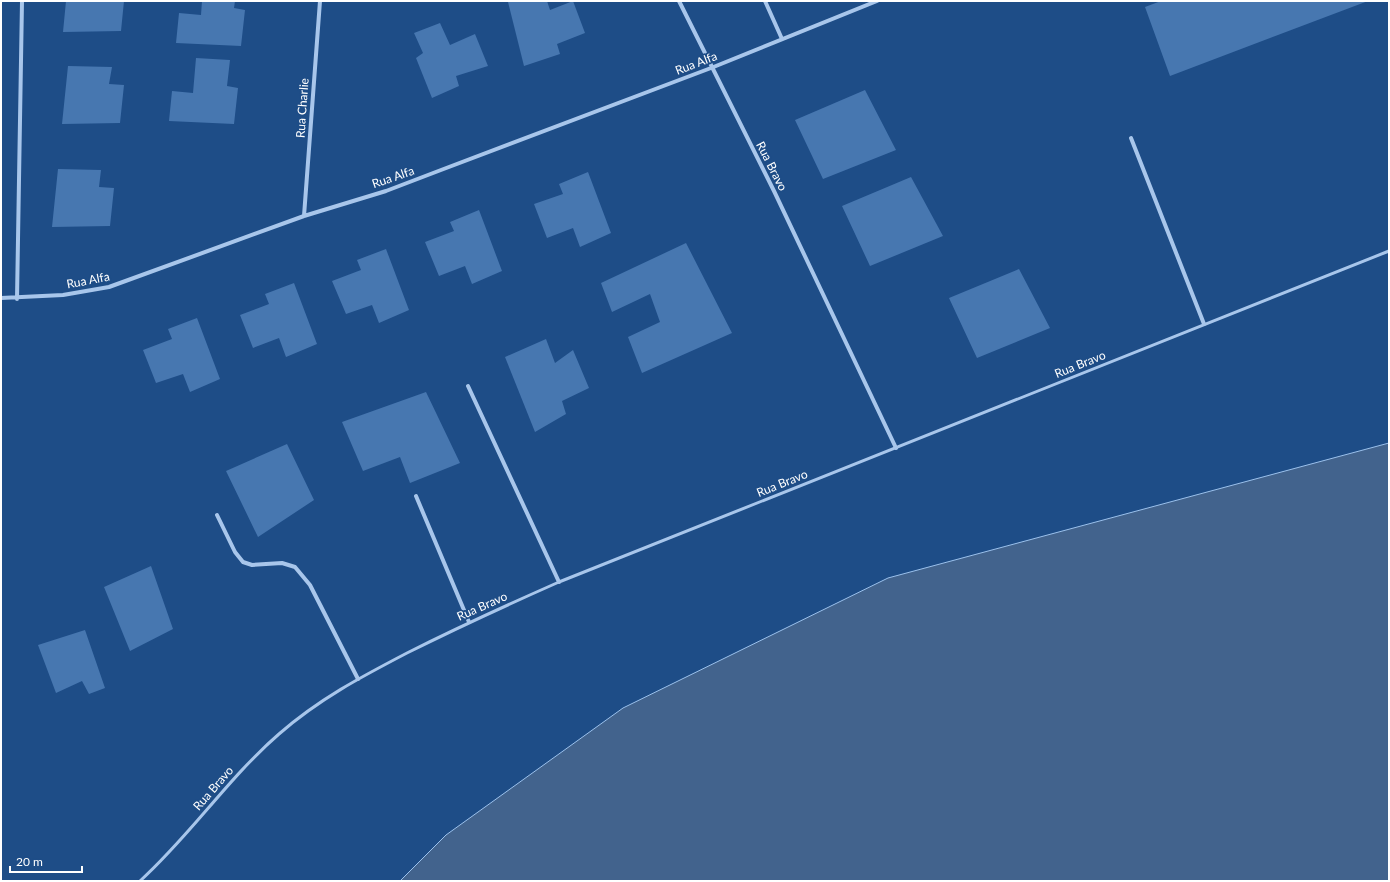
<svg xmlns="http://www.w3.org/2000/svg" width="1390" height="882" viewBox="0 0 1390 882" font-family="Lato,sans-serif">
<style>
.water{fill:#42638d;stroke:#9bc1ec}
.building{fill:#4777b0}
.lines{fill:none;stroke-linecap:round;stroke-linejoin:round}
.lane{stroke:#a8c6eb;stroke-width:3}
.street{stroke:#a8c6eb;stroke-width:4}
.labels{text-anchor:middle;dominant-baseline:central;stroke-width:3.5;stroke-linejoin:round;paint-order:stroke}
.street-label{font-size:12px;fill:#fff;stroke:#1e4d87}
</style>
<rect width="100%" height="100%" fill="#1e4d87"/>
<path class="water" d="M1389,443V881H400L446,835L623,708L888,578Z"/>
<path class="building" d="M66,1H124L121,31L63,32Z
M202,1H235L234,8L245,10L241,46L176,43L179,13L201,15Z
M512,1H547L550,10L573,1L585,33L557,44L560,54L524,66L508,2Z
M1161,1H1368L1170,76L1145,7Z
M440,23L450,45L475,34L488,66L456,76L459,86L432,98L416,58L423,53L414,33Z
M196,58L230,60L227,86L238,88L234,124L169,121L172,91L193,93Z
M68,66L112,67L109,84L124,85L120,123L62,124Z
M865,90L896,150L823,179L795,120Z
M58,169L101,170L99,187L114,188L110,226L52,227Z
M588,172L611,233L580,247L573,228L547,238L534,204L563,194L559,184Z
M911,177L943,236L870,266L842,206Z
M479,210L502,271L472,284L465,266L439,276L425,242L454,231L450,222Z
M686,243L732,333L642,373L628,337L660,322L650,294L612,312L601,283Z
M386,249L409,310L379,323L372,305L346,314L332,281L361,270L357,260Z
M1019,269L1050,328L977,358L949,298Z
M294,283L317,344L286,357L279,338L253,348L240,315L269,304L265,294Z
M197,318L220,379L190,392L183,374L156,383L143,350L172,339L168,329Z
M546,339L555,363L573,350L589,388L562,401L566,414L535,432L505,357Z
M426,392L460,463L410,483L400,457L363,471L342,422Z
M287,444L314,500L258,537L226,471Z
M151,566L173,629L130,651L104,587Z
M85,630L105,688L89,694L82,681L56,693L38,645Z"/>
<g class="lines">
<path class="lane" d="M140,881C190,836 228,778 279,734C319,699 361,677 407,653C457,628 507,605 559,582L1389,251"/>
<path class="street" d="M679,1L774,191L896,448
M765,1L782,39
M1131,138L1204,324
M304,216L320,1
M1,298L63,295L109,287L304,216L386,191L441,170L711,68L877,1
M17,299L22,1
M468,386L559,582
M416,496L469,622
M217,515L235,552L243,562L252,565L282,563L295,567L310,585L358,679"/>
</g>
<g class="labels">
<g class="street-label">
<text transform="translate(696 63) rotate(-21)">Rua Alfa</text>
<text transform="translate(302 108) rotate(-86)">Rua Charlie</text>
<text transform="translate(772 166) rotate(63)">Rua Bravo</text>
<text transform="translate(393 177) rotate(-19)">Rua Alfa</text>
<text transform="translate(88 280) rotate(-11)">Rua Alfa</text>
<text transform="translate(1080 364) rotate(-22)">Rua Bravo</text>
<text transform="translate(782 483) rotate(-22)">Rua Bravo</text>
<text transform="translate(482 606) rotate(-24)">Rua Bravo</text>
<text transform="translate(213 788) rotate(-49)">Rua Bravo</text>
</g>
</g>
<rect width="1390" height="882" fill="none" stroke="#ffffff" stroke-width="4"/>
<path d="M10 866v6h72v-6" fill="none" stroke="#ffffff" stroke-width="2"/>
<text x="16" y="866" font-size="12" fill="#ffffff" stroke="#1e4d87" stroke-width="3" paint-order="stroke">20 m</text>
</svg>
